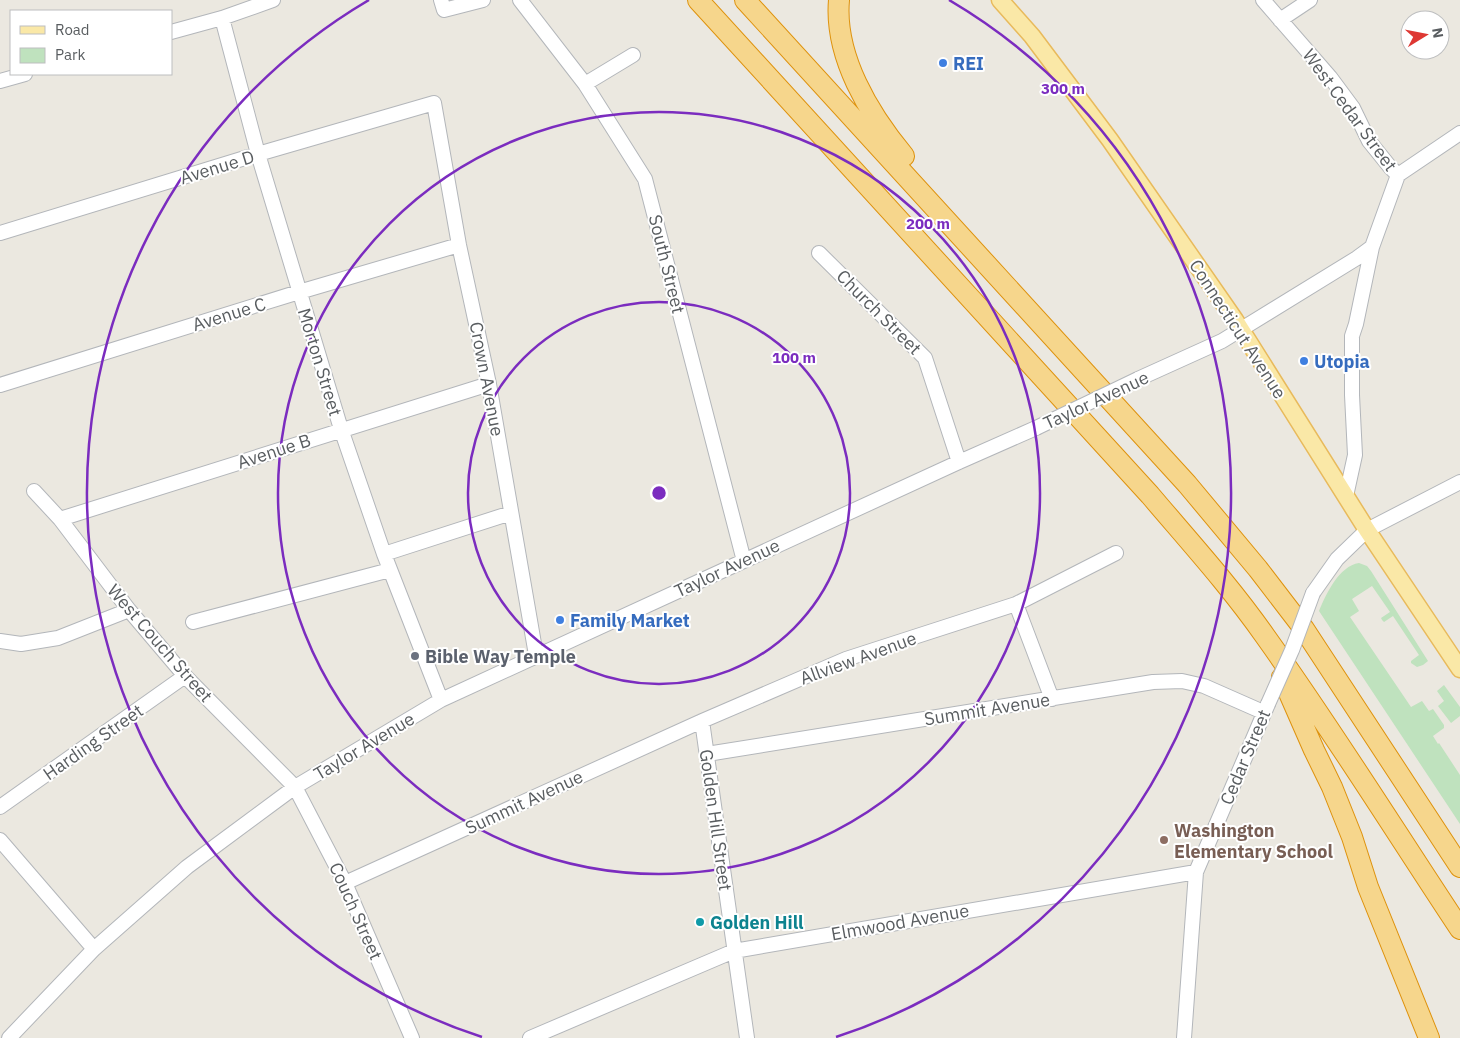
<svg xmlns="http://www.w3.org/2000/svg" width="1460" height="1038" viewBox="0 0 1460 1038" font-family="'IBM Plex Sans',sans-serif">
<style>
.green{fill:#bfe2be}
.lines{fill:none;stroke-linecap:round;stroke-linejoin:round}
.minor-casing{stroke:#b3b6ba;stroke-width:16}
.major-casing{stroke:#e8ba5c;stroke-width:19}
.highway-casing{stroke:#de920d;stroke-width:22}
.minor{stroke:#fff;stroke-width:14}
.major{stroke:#fae8a7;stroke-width:16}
.highway{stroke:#f6d68c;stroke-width:20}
.minor-bridge-casing{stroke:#b3b6ba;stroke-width:16;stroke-linecap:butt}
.minor-bridge{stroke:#fff;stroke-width:14}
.ring{fill:none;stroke:#7b2cbf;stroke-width:2.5}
.shop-dot{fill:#3f7fe0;stroke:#fff;stroke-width:2}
.worship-dot{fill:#6b7280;stroke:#fff;stroke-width:2}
.education-dot{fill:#8d6e63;stroke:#fff;stroke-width:2}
.culture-dot{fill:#0f9aa8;stroke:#fff;stroke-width:2}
.labels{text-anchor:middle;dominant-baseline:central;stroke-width:4;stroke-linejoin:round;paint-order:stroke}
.shop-label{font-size:18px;font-weight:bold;fill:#366cbe;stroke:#fff;text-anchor:start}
.street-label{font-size:18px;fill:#595d60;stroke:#fff}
.worship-label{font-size:18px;font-weight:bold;fill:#5b616d;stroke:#fff;text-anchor:start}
.education-label{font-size:18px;font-weight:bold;fill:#785e54;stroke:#fff;text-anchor:start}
.culture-label{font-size:18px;font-weight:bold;fill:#0d838f;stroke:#fff;text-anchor:start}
.centre{fill:#7b2cbf;stroke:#fff;stroke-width:2.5}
.ring-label{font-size:15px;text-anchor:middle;font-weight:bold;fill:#7b2cbf;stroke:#fff;stroke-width:4;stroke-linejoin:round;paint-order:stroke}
</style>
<rect width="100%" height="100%" fill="#ebe8e0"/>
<path class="green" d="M1359,563L1367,566L1371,571L1428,661L1423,665L1417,667L1411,663V661L1419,655L1393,616L1384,622L1382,620L1381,618L1390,612L1372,586L1352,599L1359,611L1350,617L1411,707L1422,701L1429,711L1433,709L1444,725V728L1433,736L1438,744L1439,743L1460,775V824L1319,611C1326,594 1339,566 1359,563Z
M1444,685L1460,707V716L1451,723L1438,706L1444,701L1437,691Z"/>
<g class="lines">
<defs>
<path id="minor" d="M441,0L444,10L483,0
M520,0L585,84L645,179L744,561
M1263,0L1330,77L1353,108L1369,141L1390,167L1398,175
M222,18L258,154L341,429L384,554L441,700
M1280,20L1310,0
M171,32L222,18L273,0
M0,81L25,74
M585,84L633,55
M1398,175L1460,133
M0,233L258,154L434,103L459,245L489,384L536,655
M819,253L925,358L959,462
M1138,379L1222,341L1357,258L1372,247
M0,385L299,292L459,245
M34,491L60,519L129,610L185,676L295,787L345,883L412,1038
M1346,496L1355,455L1352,395V336L1356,324L1372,247L1398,175
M60,519L489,384
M384,554L511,513
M1313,593L1337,559L1367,530L1460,482
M1016,604L1052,699
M193,622L390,570
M0,641L21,644L58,638L129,610
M702,721L747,1038
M707,754L1153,682L1182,681L1204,686L1263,712
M0,807L185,676
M0,840L94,949
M345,883L702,721L846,659L1016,604L1116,553
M9,1038L94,949L187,867L295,787L441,700L959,462L1036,428
M530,1038L734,951L1196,872
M1184,1038L1196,872L1268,704"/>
<path id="major" d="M1000,0L1032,36L1110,140L1235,320L1367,530L1460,669"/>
<path id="highway" d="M698,0L1150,495C1189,541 1230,586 1265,636C1333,731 1395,831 1460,929
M745,0L1187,484L1258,569L1304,629L1460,867
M839,0C834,56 869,114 904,156
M1282,677L1314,750L1332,787L1352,837L1368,887L1429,1038"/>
</defs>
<use href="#minor" class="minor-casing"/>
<use href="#major" class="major-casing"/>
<use href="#highway" class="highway-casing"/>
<use href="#minor" class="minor"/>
<use href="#major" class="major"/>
<use href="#highway" class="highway"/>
<defs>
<path id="minor-bridge" d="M1036,428L1138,379
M1268,704L1292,650L1313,593"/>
</defs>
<use href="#minor-bridge" class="minor-bridge-casing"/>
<use href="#minor-bridge" class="minor-bridge"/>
</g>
<g class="ring">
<circle cx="659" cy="493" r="191"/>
<circle cx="659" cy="493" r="381"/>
<path d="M482 1037A572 572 0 0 1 369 0M949 0A572 572 0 0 1 836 1037"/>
</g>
<g class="shop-dot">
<circle cx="943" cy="63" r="5"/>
<circle cx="1304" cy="361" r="5"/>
<circle cx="560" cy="620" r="5"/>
</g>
<circle class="worship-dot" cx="415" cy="656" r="5"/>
<circle class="education-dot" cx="1164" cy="840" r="5"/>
<circle class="culture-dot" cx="700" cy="922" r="5"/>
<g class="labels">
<g class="shop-label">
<text x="953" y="63">REI</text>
<text x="1314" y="361">Utopia</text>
<text x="570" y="620">Family Market</text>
</g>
<g class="street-label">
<text transform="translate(1350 110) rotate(54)">West Cedar Street</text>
<text transform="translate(217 167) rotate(-17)">Avenue D</text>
<text transform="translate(667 264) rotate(76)">South Street</text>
<text transform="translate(879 312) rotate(45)">Church Street</text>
<text transform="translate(229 314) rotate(-17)">Avenue C</text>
<text transform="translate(1238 329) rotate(57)">Connecticut Avenue</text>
<text transform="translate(320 362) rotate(73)">Morton Street</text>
<text transform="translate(487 379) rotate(79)">Crown Avenue</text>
<text transform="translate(1096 400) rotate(-25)">Taylor Avenue</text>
<text transform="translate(274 451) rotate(-18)">Avenue B</text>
<text transform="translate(727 568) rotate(-25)">Taylor Avenue</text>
<text transform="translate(160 643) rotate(49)">West Couch Street</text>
<text transform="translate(858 658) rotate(-20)">Allview Avenue</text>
<text transform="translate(987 709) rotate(-9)">Summit Avenue</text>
<text transform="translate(93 742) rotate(-35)">Harding Street</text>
<text transform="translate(364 746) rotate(-31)">Taylor Avenue</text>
<text transform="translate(1245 757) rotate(-67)">Cedar Street</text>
<text transform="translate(524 802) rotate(-25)">Summit Avenue</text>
<text transform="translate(716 820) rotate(82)">Golden Hill Street</text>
<text transform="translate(356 911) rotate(66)">Couch Street</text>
<text transform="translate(900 922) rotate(-10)">Elmwood Avenue</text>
</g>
<g class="worship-label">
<text x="425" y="656">Bible Way Temple</text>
</g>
<g class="education-label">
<text x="1174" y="830">Washington<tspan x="1174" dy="21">Elementary School</tspan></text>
</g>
<g class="culture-label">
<text x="710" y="922">Golden Hill</text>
</g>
</g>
<circle cx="659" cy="493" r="8" class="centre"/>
<g class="ring-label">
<text x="1063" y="94">300 m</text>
<text x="928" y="229">200 m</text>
<text x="794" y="363">100 m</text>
</g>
<rect x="10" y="10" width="162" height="65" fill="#ffffff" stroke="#bdbebf"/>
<rect x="20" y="26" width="25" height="8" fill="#fae8a7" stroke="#bdbebf"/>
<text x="55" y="35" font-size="15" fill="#595d60">Road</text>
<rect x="20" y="48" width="25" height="15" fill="#bfe2be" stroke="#bdbebf"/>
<text x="55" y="60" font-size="15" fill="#595d60">Park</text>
<g transform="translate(1425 35) rotate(80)"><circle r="24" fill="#ffffff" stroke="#bdbebf"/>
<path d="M0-4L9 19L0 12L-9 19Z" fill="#de3833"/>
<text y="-8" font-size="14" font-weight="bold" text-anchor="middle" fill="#595d60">N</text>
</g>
</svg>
